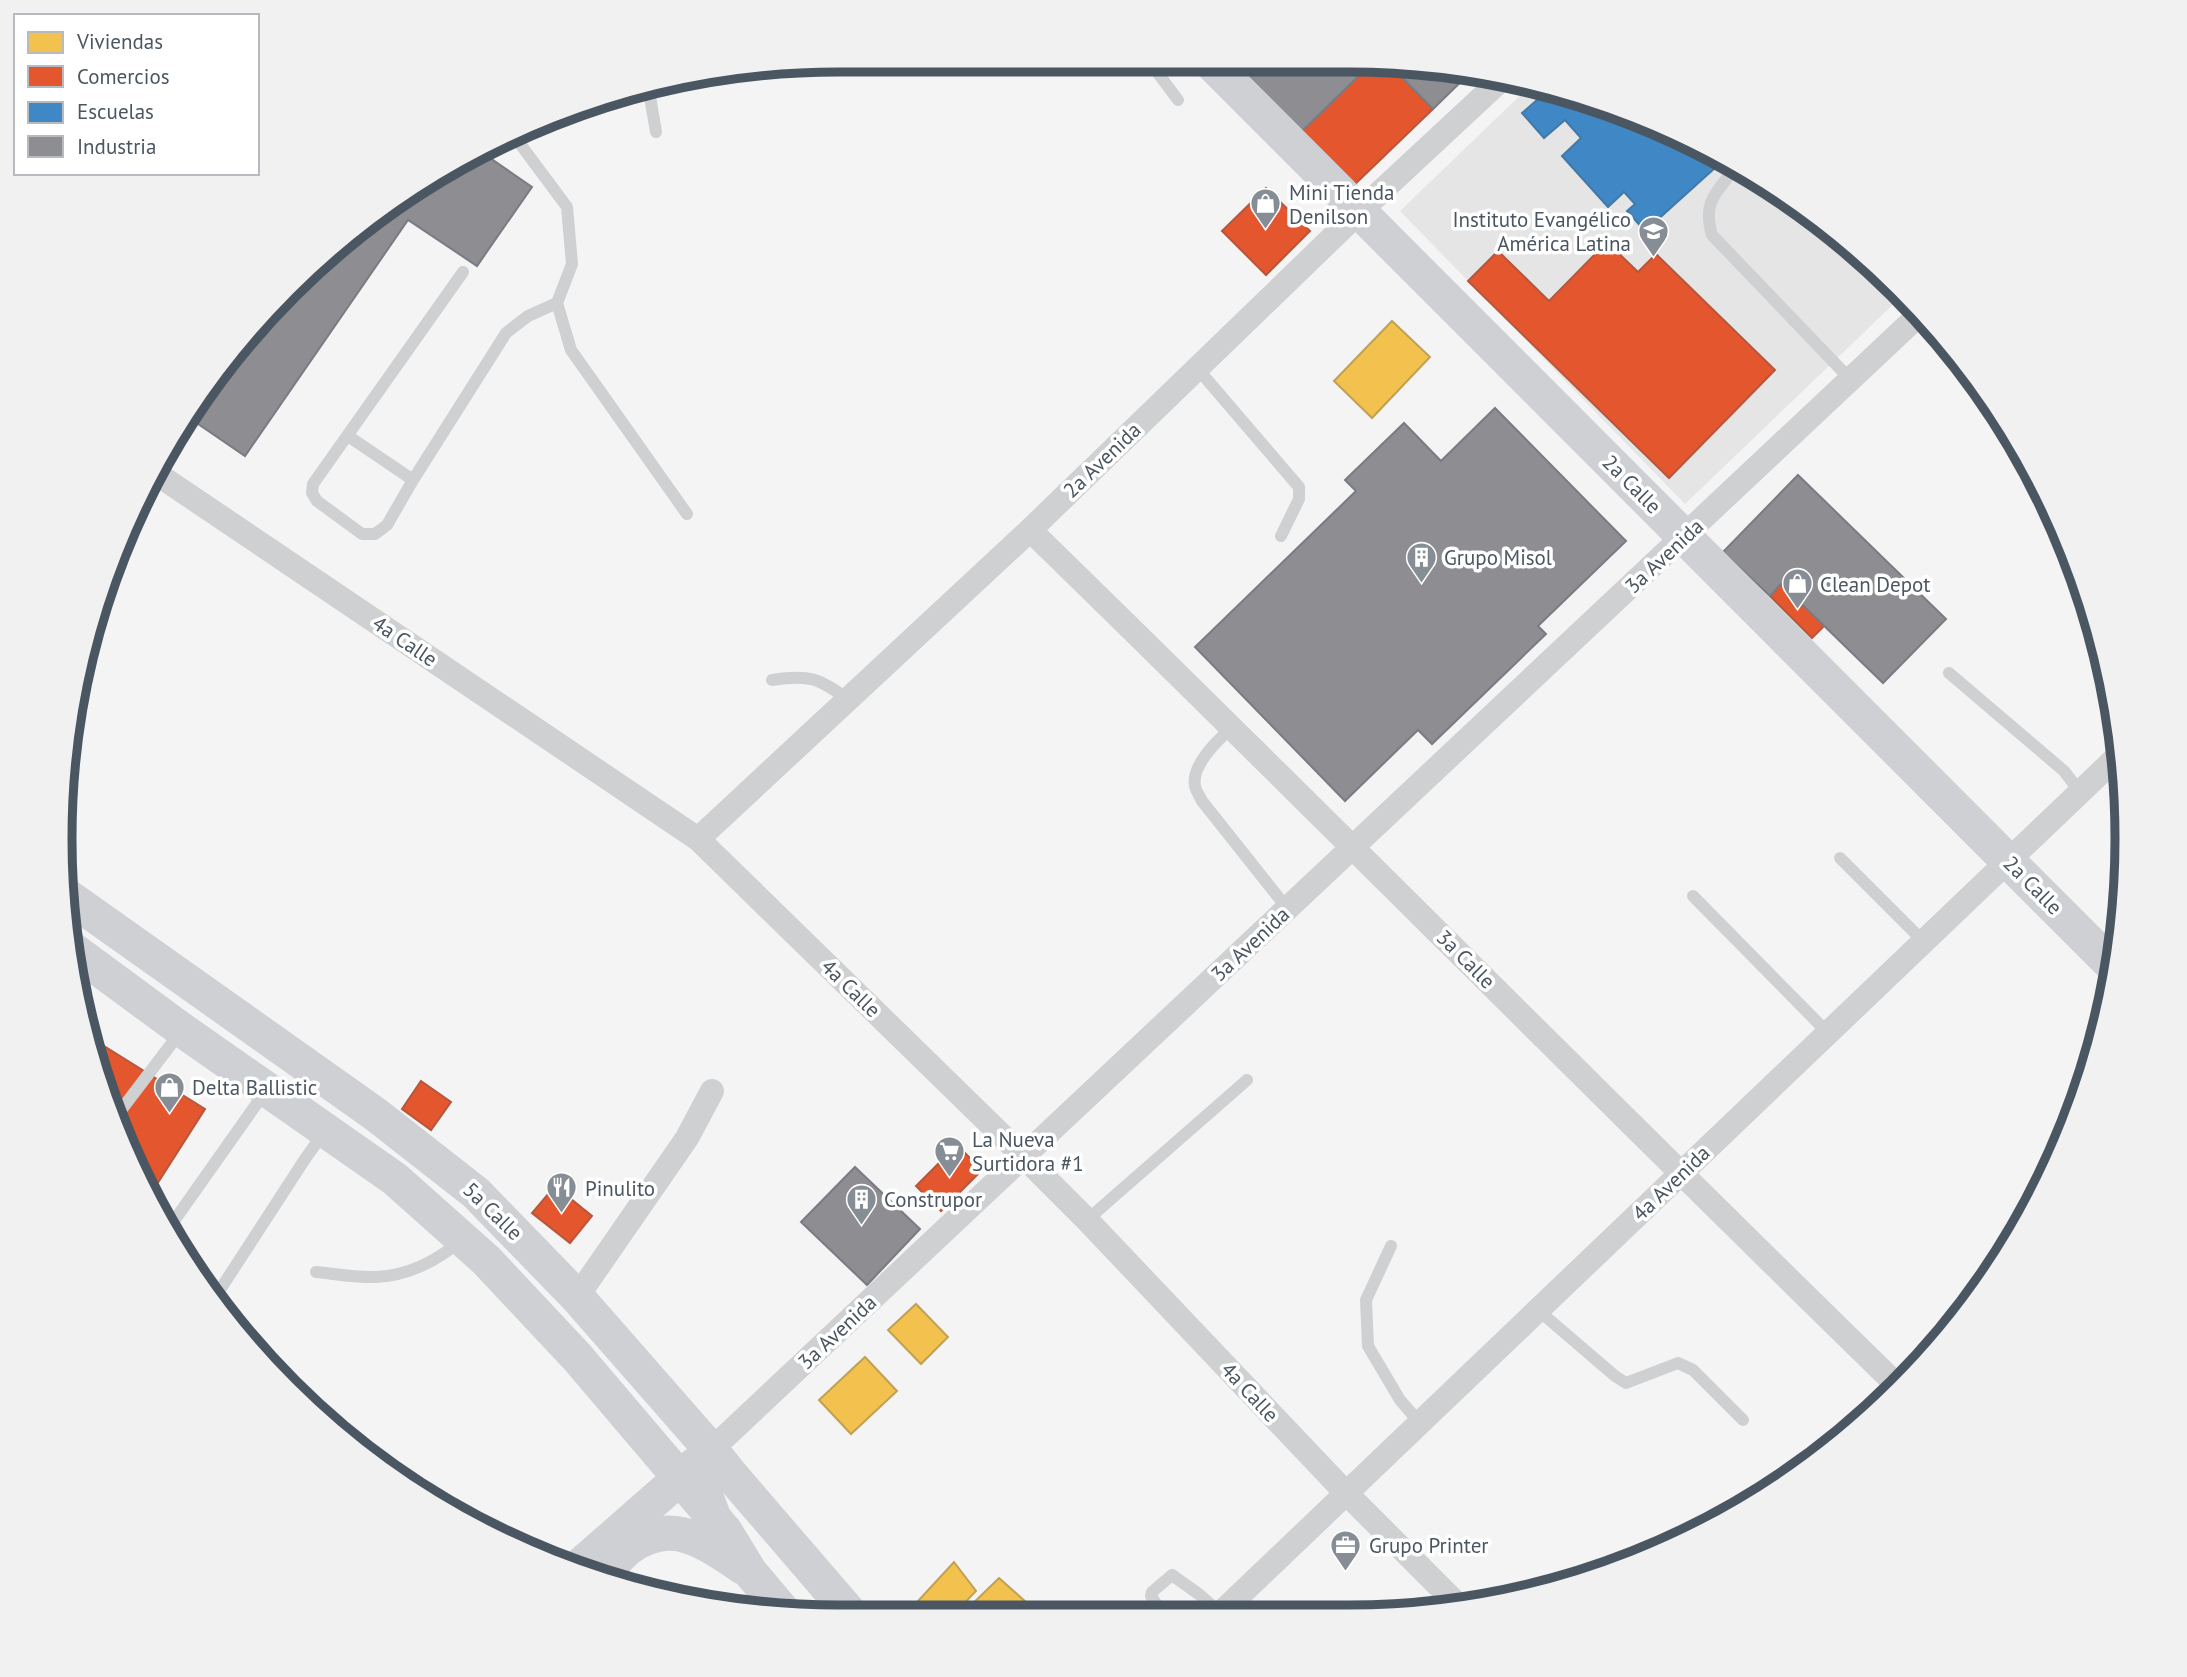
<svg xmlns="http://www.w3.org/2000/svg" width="2187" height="1677" viewBox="0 0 2187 1677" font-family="'PT Sans',sans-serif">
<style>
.education{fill:#e6e5e6}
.homes{fill:#f2c14e;stroke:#c0a154;stroke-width:2}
.shops{fill:#e4572e;stroke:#b6573d;stroke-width:2}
.schools{fill:#3f88c5;stroke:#4279a7;stroke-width:2}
.industry{fill:#8d8d92;stroke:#797c83;stroke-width:2}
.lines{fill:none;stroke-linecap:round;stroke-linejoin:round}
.lane{stroke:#ced0d2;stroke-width:12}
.street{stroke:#ced0d2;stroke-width:24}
.secondary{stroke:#ced0d4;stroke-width:35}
.labels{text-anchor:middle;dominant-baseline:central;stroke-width:7;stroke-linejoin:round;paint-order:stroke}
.poi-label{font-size:21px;fill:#4a5661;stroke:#fff;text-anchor:start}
.street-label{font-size:21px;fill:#4a5661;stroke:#fff}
.rim{fill:none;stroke:#4a5661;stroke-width:9}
</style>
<rect width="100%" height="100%" fill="#f4f4f4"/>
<path class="education" d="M1533,83L1550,86L1693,140L1822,220L1903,295L1685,504L1400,211Z"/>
<path class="homes" d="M1392,321L1430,357L1372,418L1334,381Z
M916,1304L948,1337L921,1364L888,1330Z
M865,1357L897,1391L851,1434L819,1400Z
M954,1562L976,1591L957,1611H926L918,1601Z
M999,1578L1027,1603L1018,1611H965Z"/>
<path class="shops" d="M1374,61H1386L1433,109L1351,188L1299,134Z
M1266,188L1310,231L1266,275L1222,231Z
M1607,242L1638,272L1656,254L1775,370L1669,478L1468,281L1498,251L1549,301Z
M1781,584L1824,626L1812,638L1770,596Z
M88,1036L205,1109L152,1192L101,1089Z
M421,1081L451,1102L431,1130L402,1109Z
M957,1145L982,1170L941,1211L916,1186Z
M555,1186L592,1216L570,1243L532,1213Z"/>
<path class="schools" d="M1552,87L1578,96L1582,101L1584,99L1693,140L1725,159L1645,231L1627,211L1635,204L1624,192L1608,207L1562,156L1581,138L1565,120L1544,138L1522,113Z"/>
<path class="industry" d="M1227,61H1374L1299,134Z
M1386,61H1399L1470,73L1433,109Z
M480,151L532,187L477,266L408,220L245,456L188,417L287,288L449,164Z
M1495,408L1626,541L1538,626L1546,634L1432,744L1418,730L1345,801L1195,647L1356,491L1345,480L1404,423L1441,461Z
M1798,475L1946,619L1883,683L1781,584L1770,596L1723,552Z
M855,1167L920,1229L867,1285L801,1222Z"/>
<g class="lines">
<path class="lane" d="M1148,60L1178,100
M648,85L656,132
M515,137L567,207L572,264L557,303L571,350L687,514
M1736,167C1717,192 1702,201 1712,235L1851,380
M463,272L313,484L312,493L317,501L362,534H375L387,525L413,480L506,333L528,316L557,303
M1197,368L1299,487V499L1281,536
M348,436L413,480
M1949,673L2064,771L2080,792
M772,680C810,674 818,678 849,700
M1232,727C1218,740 1191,765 1195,786C1196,791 1200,797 1202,801L1287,908
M1840,858L1924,942
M1693,896L1828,1033
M115,1118L182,1030
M1087,1220L1247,1080
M169,1228L265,1092
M1391,1246L1366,1300L1368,1346L1400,1400L1420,1423
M316,1272C336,1274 357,1278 376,1277C407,1276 437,1261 460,1241
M214,1299L305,1159L325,1131
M1538,1310L1615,1376L1626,1383L1678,1363L1693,1370L1743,1420
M1161,1611L1151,1596L1152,1592L1172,1575L1200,1595L1218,1611"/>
<path class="street" d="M154,472L698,839L1024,1157L1087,1220L1346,1493L1461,1608
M1030,530C1322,814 1608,1104 1900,1388
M698,839L1030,530L1360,211L1503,78
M577,1297L687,1138L712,1091
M718,1513L703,1473L711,1450L1921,313
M1223,1611L2119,755"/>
<path class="secondary" d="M1209,61L2115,968
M63,893L375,1114L476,1193L577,1297L711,1450L731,1475L848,1611
M68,946L182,1030L395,1179L486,1260L577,1357L725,1531L750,1572L783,1611
M610,1566C616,1560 623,1552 630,1547C673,1516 706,1543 744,1568
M575,1570L696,1464"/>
</g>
<defs>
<symbol id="shop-pin" viewBox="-11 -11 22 30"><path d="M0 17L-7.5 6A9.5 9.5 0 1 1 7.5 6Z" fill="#868d94" stroke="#fff"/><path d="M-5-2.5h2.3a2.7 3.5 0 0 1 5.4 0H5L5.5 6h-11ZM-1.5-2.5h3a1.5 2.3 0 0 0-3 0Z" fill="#fff"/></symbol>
<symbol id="school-pin" viewBox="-11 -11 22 30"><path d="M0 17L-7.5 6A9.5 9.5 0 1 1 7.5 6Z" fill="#868d94" stroke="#fff"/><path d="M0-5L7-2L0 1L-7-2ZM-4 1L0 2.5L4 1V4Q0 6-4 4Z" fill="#fff"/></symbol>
<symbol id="building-pin" viewBox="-11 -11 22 30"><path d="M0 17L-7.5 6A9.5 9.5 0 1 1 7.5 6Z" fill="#868d94" stroke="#fff"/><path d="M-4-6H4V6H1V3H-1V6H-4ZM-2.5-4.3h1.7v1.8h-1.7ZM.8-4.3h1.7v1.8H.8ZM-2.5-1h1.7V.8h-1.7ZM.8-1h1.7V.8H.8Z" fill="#fff"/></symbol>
<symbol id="supermarket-pin" viewBox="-11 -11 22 30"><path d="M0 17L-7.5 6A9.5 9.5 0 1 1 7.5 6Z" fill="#868d94" stroke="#fff"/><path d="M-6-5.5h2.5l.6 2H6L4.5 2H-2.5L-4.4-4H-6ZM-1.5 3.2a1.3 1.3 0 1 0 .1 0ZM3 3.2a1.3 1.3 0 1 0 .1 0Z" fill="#fff"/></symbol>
<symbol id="restaurant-pin" viewBox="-11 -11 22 30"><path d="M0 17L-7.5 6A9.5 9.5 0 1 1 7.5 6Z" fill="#868d94" stroke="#fff"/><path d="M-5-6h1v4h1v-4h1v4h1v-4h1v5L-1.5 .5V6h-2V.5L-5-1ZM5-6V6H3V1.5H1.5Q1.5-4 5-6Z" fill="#fff"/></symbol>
<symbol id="office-pin" viewBox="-11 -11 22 30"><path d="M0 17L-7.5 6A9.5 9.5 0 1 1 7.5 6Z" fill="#868d94" stroke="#fff"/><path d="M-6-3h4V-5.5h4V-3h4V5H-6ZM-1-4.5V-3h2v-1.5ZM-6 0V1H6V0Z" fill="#fff"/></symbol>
</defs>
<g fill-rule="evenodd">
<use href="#shop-pin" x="1248" y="186" width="35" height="47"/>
<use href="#school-pin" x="1636" y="214" width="35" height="47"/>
<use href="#building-pin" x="1404" y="540" width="35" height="47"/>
<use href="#shop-pin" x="1780" y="566" width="35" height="47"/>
<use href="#shop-pin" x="152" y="1070" width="35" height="47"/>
<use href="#supermarket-pin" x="932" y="1134" width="35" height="47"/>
<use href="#restaurant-pin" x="544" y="1170" width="35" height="47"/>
<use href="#building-pin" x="844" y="1182" width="35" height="47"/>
<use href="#office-pin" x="1328" y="1528" width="35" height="47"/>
</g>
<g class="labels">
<g class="poi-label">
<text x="1289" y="192">Mini Tienda<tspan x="1289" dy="24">Denilson</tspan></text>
<text x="1631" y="219" text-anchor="end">Instituto Evangélico<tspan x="1631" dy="24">América Latina</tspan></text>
<text x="1444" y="557">Grupo Misol</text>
<text x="1820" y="584">Clean Depot</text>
<text x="192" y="1087">Delta Ballistic</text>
<text x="972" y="1139">La Nueva<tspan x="972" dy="24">Surtidora #1</tspan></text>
<text x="585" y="1188">Pinulito</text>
<text x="884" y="1199">Construpor</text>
<text x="1369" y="1545">Grupo Printer</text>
</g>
<g class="street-label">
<text transform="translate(1102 460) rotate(-44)">2a Avenida</text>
<text transform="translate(1632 484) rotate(45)">2a Calle</text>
<text transform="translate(1664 556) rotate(-43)">3a Avenida</text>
<text transform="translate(405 641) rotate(34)">4a Calle</text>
<text transform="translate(2033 885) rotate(45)">2a Calle</text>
<text transform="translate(1250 944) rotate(-43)">3a Avenida</text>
<text transform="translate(1466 959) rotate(45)">3a Calle</text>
<text transform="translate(851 988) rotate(44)">4a Calle</text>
<text transform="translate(1671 1183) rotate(-44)">4a Avenida</text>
<text transform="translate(493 1211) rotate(44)">5a Calle</text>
<text transform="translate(837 1332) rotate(-43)">3a Avenida</text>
<text transform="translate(1250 1392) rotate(47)">4a Calle</text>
</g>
</g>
<path d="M0 0H2187V1677H0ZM838 72H1349A766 766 0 0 1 2115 838V839A766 766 0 0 1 1349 1605H838A766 766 0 0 1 72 839V838A766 766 0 0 1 838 72Z" fill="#f1f1f2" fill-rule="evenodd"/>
<path class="rim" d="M838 72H1349A766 766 0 0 1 2115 838V839A766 766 0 0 1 1349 1605H838A766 766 0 0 1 72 839V838A766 766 0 0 1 838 72Z"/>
<rect x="14" y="14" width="245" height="161" fill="#ffffff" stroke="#b7bbc0" stroke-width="2"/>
<rect x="28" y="32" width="35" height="21" fill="#f2c14e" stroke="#b7bbc0" stroke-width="2"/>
<text x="77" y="49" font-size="21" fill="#4a5661">Viviendas</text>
<rect x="28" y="66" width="35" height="21" fill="#e4572e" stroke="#b7bbc0" stroke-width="2"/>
<text x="77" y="84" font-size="21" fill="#4a5661">Comercios</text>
<rect x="28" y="102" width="35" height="21" fill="#3f88c5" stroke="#b7bbc0" stroke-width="2"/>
<text x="77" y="119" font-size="21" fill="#4a5661">Escuelas</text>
<rect x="28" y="136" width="35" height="21" fill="#8d8d92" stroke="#b7bbc0" stroke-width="2"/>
<text x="77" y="154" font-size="21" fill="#4a5661">Industria</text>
</svg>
